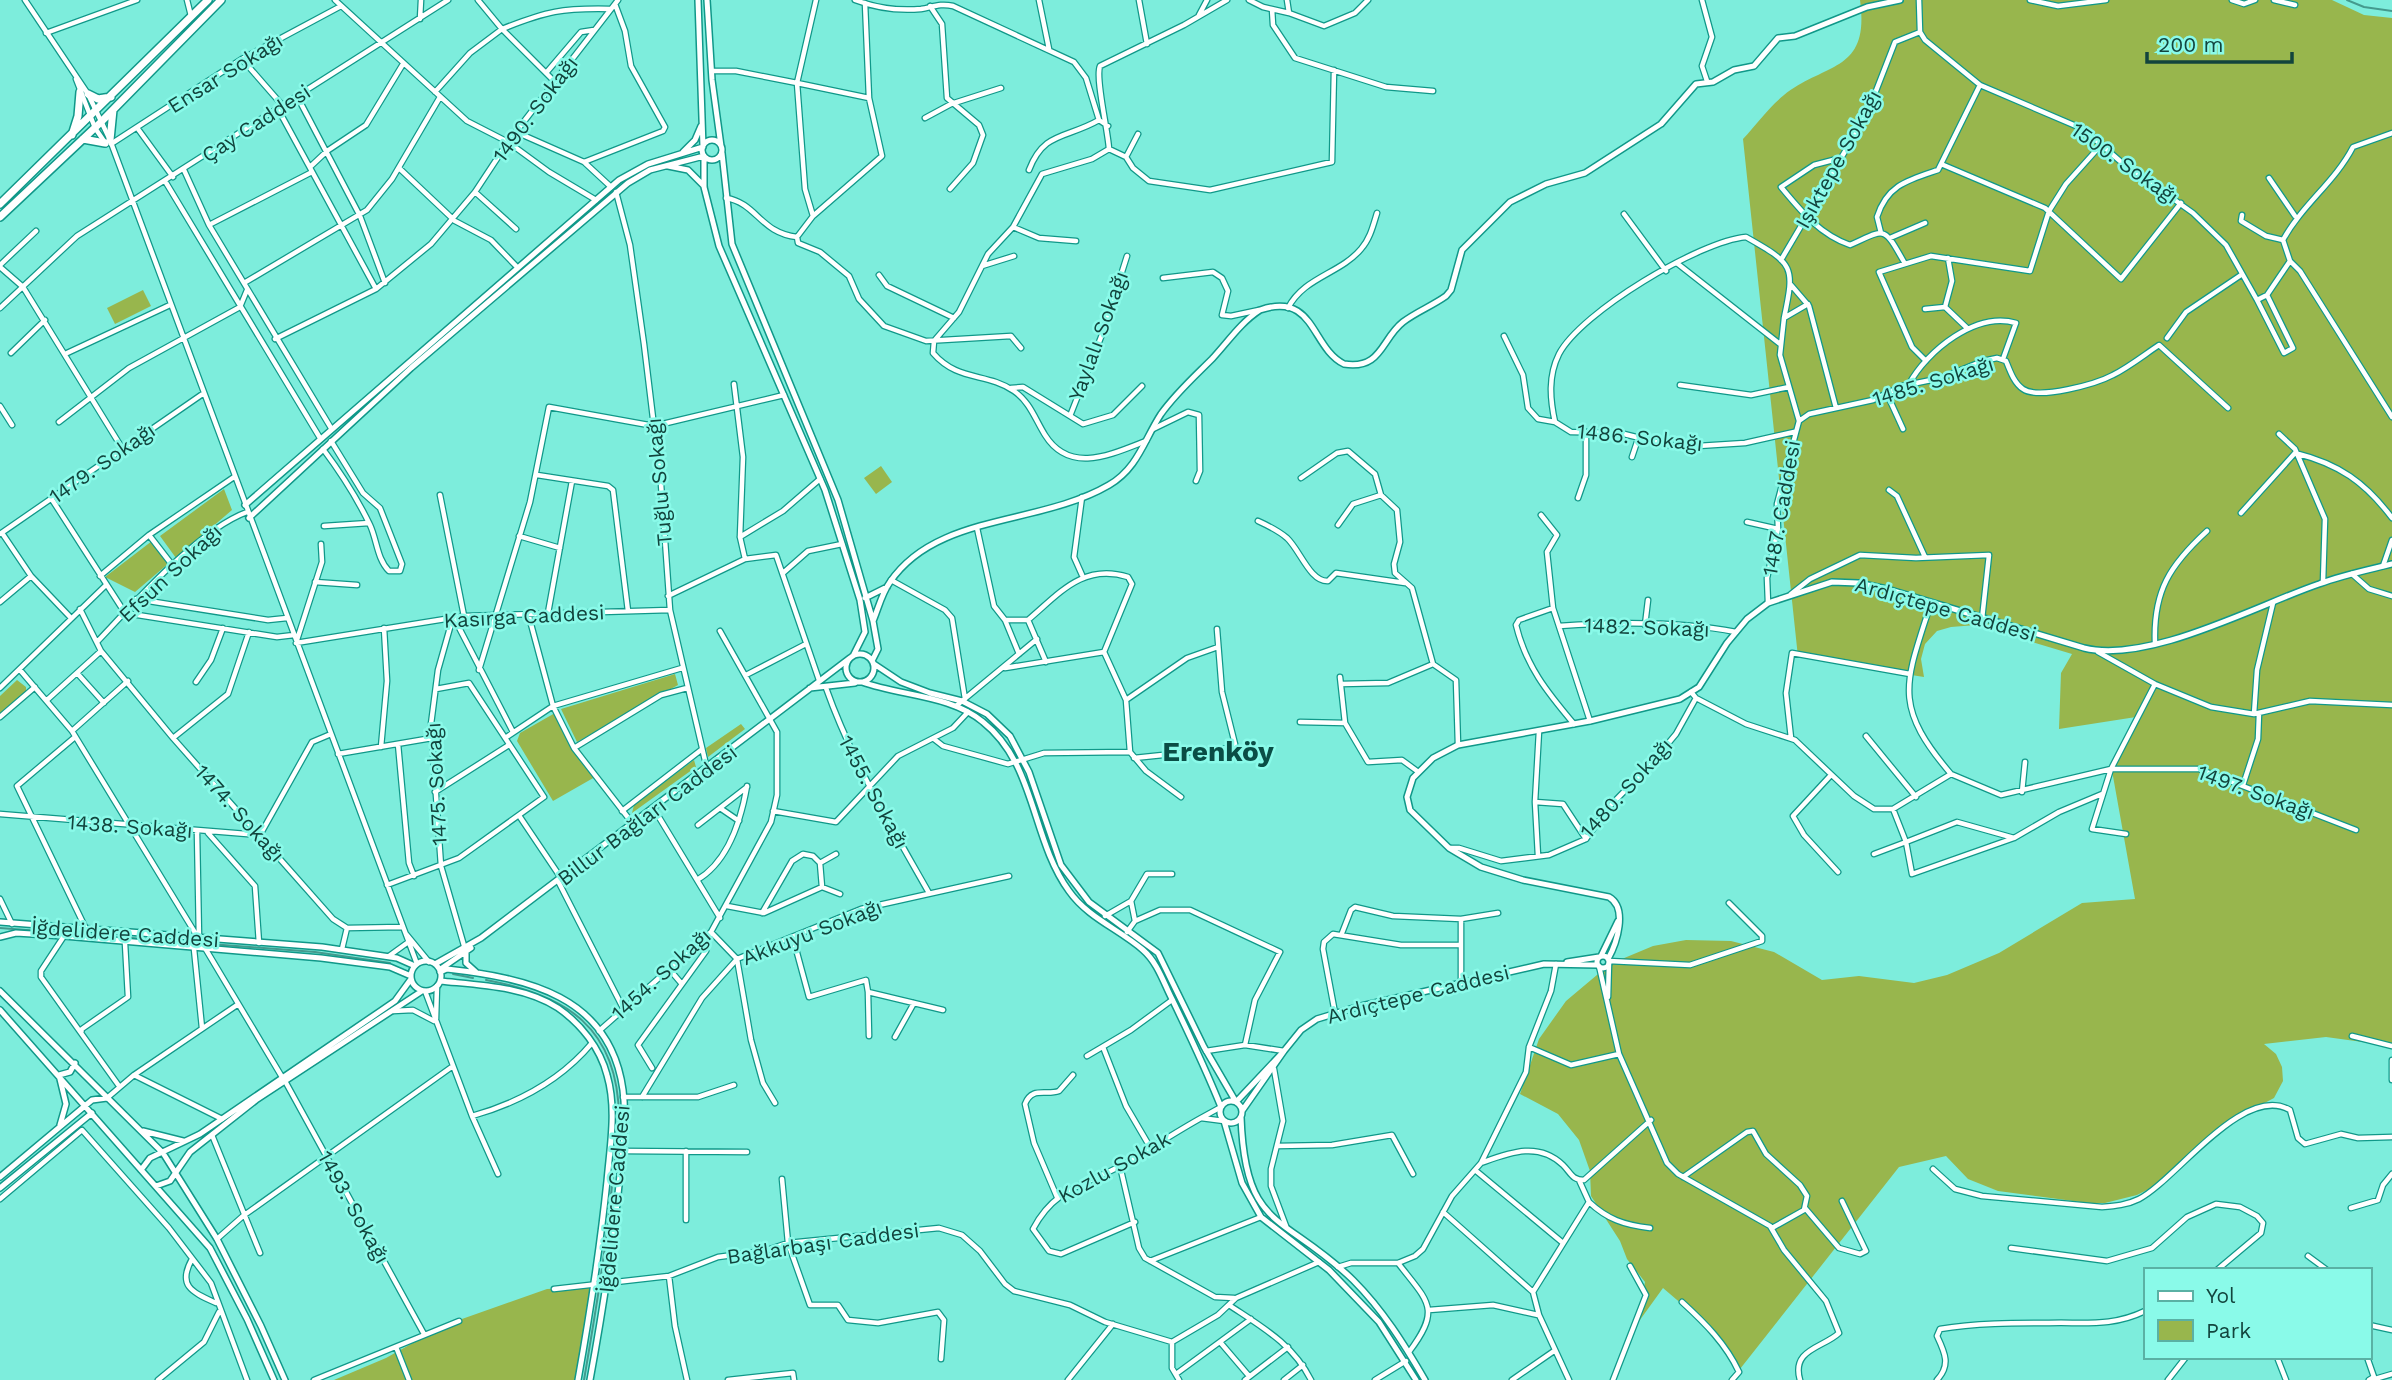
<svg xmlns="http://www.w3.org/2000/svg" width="2392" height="1380" viewBox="0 0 2392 1380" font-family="'Work Sans',sans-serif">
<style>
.green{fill:#98b64d}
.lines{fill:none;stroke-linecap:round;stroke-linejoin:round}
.stream{stroke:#449a8e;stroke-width:2}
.minor-casing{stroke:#109889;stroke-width:7}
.tertiary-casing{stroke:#109889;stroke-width:8}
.primary-casing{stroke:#109889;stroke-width:10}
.minor{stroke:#fff;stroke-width:4.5}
.tertiary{stroke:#fff;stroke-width:5}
.primary{stroke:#fff;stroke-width:7}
.labels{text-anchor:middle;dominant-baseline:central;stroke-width:5;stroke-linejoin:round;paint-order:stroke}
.street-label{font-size:21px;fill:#12443d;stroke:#8afae9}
.district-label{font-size:28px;font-weight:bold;fill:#0a4d45;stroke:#8afae9}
</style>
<rect width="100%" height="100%" fill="#7deddc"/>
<path class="green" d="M1860,0H2332L2364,15L2392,18V1046L2326,1037L2264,1044L2276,1054L2282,1067L2283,1081L2274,1098L2223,1125L2151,1188L2137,1195L2105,1203H2088L1998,1191L1968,1179L1946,1156L1899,1167L1740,1369L1718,1335L1663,1288L1637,1324L1645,1282L1627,1259L1620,1241L1591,1196L1590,1171L1579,1140L1558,1114L1520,1094L1539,1039L1566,1001L1610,964L1653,946L1686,940L1731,941L1774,952L1822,980L1859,976L1914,983L1947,975L1999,953L2082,903L2135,899L2111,765L2136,717L2059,729L2061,673L2072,654L1976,625L1951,627L1937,631L1925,644L1921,659L1924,677L1798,657L1743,139C1756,125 1769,107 1784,95C1826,62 1870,73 1860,0Z
M143,290L151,306L115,324L107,308Z
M881,466L892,482L876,494L864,478Z
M224,489L232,510L176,558L160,536Z
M152,541L169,563L135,592L105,577Z
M675,674L678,685L577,742L561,709Z
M17,680L26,687V691L0,714V696Z
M555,713L574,749L595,777L553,801L517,741L520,733Z
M741,724L745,729L708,757L706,748Z
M694,760L696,767L632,813L634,805Z
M593,1287L577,1380H334L386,1358L445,1325L547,1289Z"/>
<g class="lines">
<path class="stream" d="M2347,0L2364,7L2392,11
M0,928L315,952L390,963
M453,974L473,978
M486,980C566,995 618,1027 619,1117C619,1140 614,1163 612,1185C606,1251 595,1315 584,1380"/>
<defs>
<path id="minor" d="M25,0L88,94L110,140L417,964
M187,0L191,16
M335,0L467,121L508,142L549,172L596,200
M478,0L502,29C547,11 562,8 610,9
M855,0C876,8 898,11 921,9C933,7 940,3 953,6L1074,62L1086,78L1099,120L1108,126
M1039,0L1049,49
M1139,0L1147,44
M1249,0L1263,7L1289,13
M1287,0L1289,13L1324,26L1355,13L1368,0
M1702,0L1712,37L1702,66L1707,81
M1919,0L1920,32
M2030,0L2058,6L2106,0
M2232,0L2244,4L2255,0
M2274,0L2295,5
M930,6L942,24L947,98L979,125L983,135L973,163L950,189
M1272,9L1273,25L1295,58L1386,87L1433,91
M1199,15L1207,0
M420,19L421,0
M1920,32L1925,40L1980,85L2083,129L2120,161L2193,213L2226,245L2257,300L2267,295
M46,33L137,0
M242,59L283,106
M712,71H736L797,83L816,0
M546,73L581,32L594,30
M76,79L95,128L106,144
M435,92L470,53L502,29L555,82
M297,96L360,216L385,283
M278,109L376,289
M925,118L951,104L1001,88
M138,129L173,177
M516,132L584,162L611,187
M2392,133L2353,147C2335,182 2302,205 2283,240L2290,261L2300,271L2392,417
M111,144L242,59L341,6
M1109,149L1126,157L1133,168L1149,181L1210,190L1332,162L1334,70
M1109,149C1108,130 1095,78 1100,66L1184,25L1227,0
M1126,157L1138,134
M1837,159L1814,165L1781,187C1801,211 1819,234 1850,245C1886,229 1883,225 1904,262
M584,162L663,131L665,127L631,66L625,31L615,4
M1941,164L2045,208L2121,279L2181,203
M310,167L327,151L366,125L403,64
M399,168L455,221L491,240L517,267
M184,170L209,225L331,428
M1029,170C1044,131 1066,139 1099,120
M2269,178L2295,216
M165,181L320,438
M475,192L516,229
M616,192L630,245L644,344L661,484L670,610L707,769
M726,198C757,203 760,233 797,237L798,243L820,252L849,276L859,299L884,326L926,341L1011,336L1021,348
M1624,214L1666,271
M2242,215L2241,221L2266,236L2283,240
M813,216L805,189L797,83L869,98
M209,225L312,172
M1013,227L1039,238L1076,241
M1881,233L1877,217C1887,185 1908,180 1938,170L1980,85
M797,237L813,216L882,156L869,98L865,3
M1890,238L1925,223
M1948,258L1952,281L1945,307L1966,327
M1781,260L1867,114L1895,42L1920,32
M1678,264L1780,344
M0,265L36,231
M982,266L1014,256
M0,267L23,287L122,448
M879,275L887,286L954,318
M1163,278L1213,272L1222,278L1228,291L1222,315L1231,316L1259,310
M244,283L367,210L392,179L440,97
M1791,285L1809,306L1836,408
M2267,295L2290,261
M2257,300L2284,353L2293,348L2267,295
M0,308L77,236L448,0
M1288,308C1304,277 1340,274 1361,249C1370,239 1373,226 1377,213
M1925,309L1945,307
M1504,336L1523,375L1528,408L1538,419L1555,422L1571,432L1620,433L1668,445L1698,446L1745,443L1794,432
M2167,338L2186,312L2241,275
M275,339L376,289L431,244L475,192L508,142L618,0
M934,341L959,312L988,254L1013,227L1042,174L1092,159L1109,149
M934,341L933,353C958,382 986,372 1014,391C1030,402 1035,419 1045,435C1070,475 1112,454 1146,441
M11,353L45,320
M65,354L170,305
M1926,361L1912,347L1879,272L1931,256L2030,271L2049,211L2066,184L2101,145
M734,384L743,457L740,537L745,559
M1909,384C1927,351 1976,311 2016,323L2003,359
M1680,385L1751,395L1789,387
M1011,388L1023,387L1083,424L1113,415L1142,386
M1887,394L1903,429
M0,406L12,425
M1070,416L1103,332L1127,256
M1799,421L1809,414L1873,400L1902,386L1941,378L1983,361L1997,358L2006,361C2010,371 2014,383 2023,389C2039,400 2096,384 2113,375C2129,367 2144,355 2159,345L2228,408
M59,422L129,368L240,307L247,290
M1555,422C1550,399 1548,376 1559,354C1581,312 1700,241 1746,237C1794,264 1795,266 1784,318
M1153,429L1188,412L1199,415L1200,471L1196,481
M2279,434L2295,449L2325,519L2323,582
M323,449C341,473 357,498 370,525C377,540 377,559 389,571H400L402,564L380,508L363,493L331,441
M1632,457L1638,439
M537,475L608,486L613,490L628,611
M1301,478L1337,453L1348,451L1375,474L1381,495L1397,510L1400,542L1394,564L1395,573L1412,588L1433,664L1456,680L1458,745
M1889,490L1897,496L1925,557
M440,495L464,616
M1082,497L1074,557L1082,575
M51,498L125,613L277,637L294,635
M1578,498L1586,475V432
M2241,513L2295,453C2339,464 2365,482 2392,518
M1541,515L1557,535L1547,552L1553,608L1590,721
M1258,521C1269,526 1279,531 1287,538C1300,550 1310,582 1328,581L1336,573L1405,583
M1747,522L1778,529
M1338,525L1353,504L1381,495
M324,526L369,523
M977,528L994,606L1005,620H1028
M2,533L31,576L71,618
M0,534L204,393
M149,535L173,566
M519,536L560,548
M740,537L783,511L820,479
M321,544L322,562L296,643L464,616L670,610
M2383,566L2392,540
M783,573L808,551L842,544
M2352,574L2369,589L2392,596
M100,576L149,535L234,477
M891,580L945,610L952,618L965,699
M315,582L357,585
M1791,594L1810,579L1860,555L1916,558L1989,555L1982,619
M668,596L745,559L776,555L819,680
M136,599L268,620L287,618
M0,602L31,576
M1768,603L1767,578L1778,529L1777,504L1799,421L1780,355L1784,318L1808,304
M1553,608L1519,620L1516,625C1526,666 1547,692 1574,724
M80,609L101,651L173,738L333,919L347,928L402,927
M528,613L553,706L574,748L633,824
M548,613L572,481
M453,617L438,670L431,724L441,866L465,949
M454,618L513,732
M1005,620L1019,654
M1645,625L1648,600
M1559,626C1616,622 1680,621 1736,632
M97,642C134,603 198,530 247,512
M2155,643C2153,591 2170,565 2207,531
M1104,652L1126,700L1130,752L1146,771L1181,797
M2098,652L2155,684L2211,707L2254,714L2310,701L2392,705
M1046,662L1028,620C1060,593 1083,563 1128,577L1132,584L1104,652
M1005,668L1104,652
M20,670L72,731L197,936
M479,670L530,502L549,407L654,426L784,395
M77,673L104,703
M746,675L804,645
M1340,677L1345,723L1368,762L1402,760L1417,771
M196,682L211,660L223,628
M1341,684L1388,683L1433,664
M0,688L106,585
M826,688C852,761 891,826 929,893
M1696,698L1746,724L1795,740L1854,796L1874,809H1893L1951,774C1892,705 1905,684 1931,603
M47,700L101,651
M1126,700L1187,658L1218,647
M956,706L1037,639
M2254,714L2257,670L2273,603
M0,717L35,687
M1300,722L1345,723
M72,731L128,681
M1866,736L1916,797
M75,737L17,786L86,929
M173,738L228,694L249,632
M505,738L553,706L682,668
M1791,738L1786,693L1792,653L1910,674
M934,739L943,746L1008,764L1044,753L1130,752
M398,744L409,863L414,876
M381,747L387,681L384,628
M574,748L661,695L687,688
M338,754L432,738
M1134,758L1230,748L1235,744L1222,692L1217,629
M1951,774L2001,795L2111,769H2199L2356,830
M1831,775L1793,816L1804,835L1838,872
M2243,785L2258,739L2259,713
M435,792L509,745
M2022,792L2025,762
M1535,802L1563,804L1586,839
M720,808L739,821
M654,809L720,918
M622,811L701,750
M773,811L836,822L898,756L953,728L968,712
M0,814L259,835
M520,817L561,878
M698,825L747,787
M197,832L199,938L282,1077
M208,833L255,886L259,943
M2126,834L2092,829L2111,769L2155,684
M260,835L312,742L331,734
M2014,838L1957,822L1906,842L1912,874L2014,838L2059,812L2102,794
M1450,848H1459L1501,861L1549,855L1586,839L1609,807L1650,765L1676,734L1696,698L1691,692
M1874,854L1906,842L1893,809
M1538,856L1535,802L1539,731
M820,863L836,854
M697,880C728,862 741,820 747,786
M558,881L623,1008
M387,885L459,858L544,797L469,683L436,689
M822,887L840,894
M0,899L12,924
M727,906L764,913L822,887
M762,913L792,861L803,854L813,856L820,863L822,887
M1105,916L1131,901L1147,874H1172
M1135,921L1160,910H1190L1280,952L1255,1000L1245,1045
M711,932L737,959L751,1040L763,1083L775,1103
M1127,932L1135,921L1131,901
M1342,933L1351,910L1355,907L1393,916L1461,919
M406,934L429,962
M64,936L41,971V977L81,1033
M793,938L809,997L866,980L868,992L943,1010
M194,949L202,1028
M342,949L347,928
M389,956L407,943
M1609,961L1690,965L1762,941V936L1729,903
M1599,966L1619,1054L1667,1163L1678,1174L1770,1226L1784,1250L1826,1301L1839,1333C1823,1348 1791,1349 1800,1380
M670,970L681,983
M1461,983V919L1498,913
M425,991L472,1116L498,1174
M868,992L869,1036
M1608,997L1609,963
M393,1011L413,1010L434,1021
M1335,1013L1323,949L1324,942L1333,934L1401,945H1460
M436,1019L437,986
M599,1031L711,932L771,822L777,795V732L720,631
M2352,1036L2392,1046
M895,1037L914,1003
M1103,1047L1126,1106L1150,1147
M1529,1047L1571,1065L1619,1054
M1206,1051L1245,1045L1284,1051
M1087,1056L1131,1030L1172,1000
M2392,1060V1080
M652,1068L638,1045L706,951
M1274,1069L1283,1121L1271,1169V1186L1286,1226
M134,1075L222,1119
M285,1081L424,1334
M119,1086L81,1033L82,1029L128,997L125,943
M623,1097H698L734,1085
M642,1097L702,998L737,959L861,909L1009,876
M107,1098L134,1075L237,1005
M1221,1107L1201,1118L1224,1121
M472,1116C518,1103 561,1080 592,1043
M212,1135L260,1253
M1277,1146L1332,1145L1392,1135L1413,1174
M622,1151L747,1152
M1481,1163C1509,1153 1538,1141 1563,1165C1571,1173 1572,1180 1584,1180L1651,1120
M1120,1166L1139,1248L1145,1258L1215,1297L1234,1298
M1933,1169L1955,1189L1982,1196L2102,1207C2115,1206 2127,1205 2139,1199C2176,1180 2243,1083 2290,1110L2298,1138L2305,1144L2341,1134L2358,1138L2392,1137
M1475,1170L1563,1243
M1683,1177L1747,1132L1753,1131L1766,1154L1800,1185L1807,1196L1804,1210L1772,1228
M782,1179L788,1243L810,1305H838L848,1320L878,1323L938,1312L944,1320L941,1359
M1057,1197L1034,1143L1025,1104C1032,1086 1046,1096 1059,1091L1073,1075
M0,1199L82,1130L169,1228L211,1283L247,1380
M1589,1202C1607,1219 1624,1225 1650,1228
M1805,1208L1839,1248L1860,1254L1866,1251L1842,1201
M2351,1208L2378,1200L2383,1185L2392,1174
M1443,1212L1533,1292L1539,1315L1569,1380
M686,1220V1151
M1135,1222L1061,1254L1049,1251L1033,1229C1055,1187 1085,1186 1122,1165C1149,1150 1174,1133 1201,1118
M217,1239L243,1216L453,1066
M2011,1248L2107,1261L2152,1248L2187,1217L2216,1204L2240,1207L2257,1216L2263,1223L2261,1233L2217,1270
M2308,1256L2327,1270
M192,1259C177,1286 192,1292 216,1303
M1150,1261L1261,1217
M1398,1263C1428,1302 1442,1308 1409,1352
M1338,1267L1351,1263H1398L1415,1256L1423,1249L1452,1196L1481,1163L1526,1072L1529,1047L1551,991L1556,964
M669,1276L675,1326L687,1380
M554,1289L669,1276L718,1257L764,1251L788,1243L939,1228L962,1235L980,1251L1005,1284L1014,1291L1070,1305L1105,1322L1172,1342L1218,1315L1236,1298L1319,1262
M1533,1292L1589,1202L1579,1180
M1682,1302C1705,1323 1726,1344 1739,1372L1732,1380
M1229,1305C1262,1327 1293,1344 1311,1380
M1429,1310L1493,1305L1538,1315
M2369,1325L2392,1330
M1172,1342V1368L1179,1380
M1220,1342L1249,1376
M396,1347L409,1380
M2277,1357L2286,1380
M2367,1357L2374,1377L2369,1380
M1176,1374L1251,1319
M2375,1379L2392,1374
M158,1380L204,1342L219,1312
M314,1380L459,1321
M728,1380L793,1373L794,1380
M1068,1380L1113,1324
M1245,1380L1288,1347
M1284,1380L1303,1365
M1375,1380L1406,1361
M1512,1380L1554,1351
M1613,1380L1646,1295L1630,1266
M1937,1380C1951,1365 1945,1353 1937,1336L1940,1329C1975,1323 2014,1323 2049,1323C2085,1322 2112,1327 2145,1311
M2168,1380L2186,1357"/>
<path id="tertiary" d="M707,0L712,80L721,146
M702 150a10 10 0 1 1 20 0a10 10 0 1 1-20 0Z
M683,152L695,140L701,126
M722,153L732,244L838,500L873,621L878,649L872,661
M668,166L688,170L704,186
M245,505L619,180L648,164L703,147L698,0
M249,518L411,368L628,183L650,170L704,156V187L719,246L825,490L860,600L865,632L853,656
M865,598L887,587
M873,621C878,609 882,593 890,582C937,513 1039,526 1109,485C1138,468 1144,440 1161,414C1176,393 1194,377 1212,359C1227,343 1241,322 1260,310C1315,291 1311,348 1344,364C1382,370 1381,339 1403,322C1416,312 1432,306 1446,296L1451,290L1462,250L1510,202L1546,184L1585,173L1661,124L1696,84L1713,82L1734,70L1754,66L1778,38L1795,36L1867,7L1900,0
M846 668a14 14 0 1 1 28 0a14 14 0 1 1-28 0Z
M874,664L901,682L930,693L962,701L987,714L1010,736L1029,772L1061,865L1089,902L1158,953L1204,1047L1236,1102L1284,1051L1242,1111
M862,682C901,696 951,695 983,722C1036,764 1031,839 1069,891C1088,918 1119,929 1143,950C1158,963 1164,984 1173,1001C1190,1036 1206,1070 1221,1107
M810,688L855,683
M0,922L322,947L397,958L415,966
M0,937L16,933L64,936L321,958L390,967L411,976
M466,953V963L476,972
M1601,956L1618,921
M1597 962a6 6 0 1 1 12 0a6 6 0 1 1-12 0Z
M1608,959C1617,943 1628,908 1609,897L1523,880L1481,867L1449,848L1410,810L1407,797L1413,778L1433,758L1458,745L1590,721L1680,699L1699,687L1727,643L1747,619L1768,603L1832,582L1858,583L1887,589L2084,648C2149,664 2257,605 2319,584C2343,575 2368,570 2392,564
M411 976a15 15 0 1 1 30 0a15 15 0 1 1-30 0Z
M1567,962L1599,957
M435,964L481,938L850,658
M442,968L471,948
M440,972L447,969C526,978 610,995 623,1090C627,1121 622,1154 619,1185C612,1251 602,1315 590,1380
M440,981C478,985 524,986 558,1008C581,1024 600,1048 607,1075C617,1109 610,1146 607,1181C600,1248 590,1313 578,1380
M0,991L163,1153L217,1239L261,1326L285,1380
M0,1010L210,1248L247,1319L274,1380
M1284,1051L1301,1030L1317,1019L1357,1007L1544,964L1597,965
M1220 1112a11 11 0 1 1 22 0a11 11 0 1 1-22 0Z
M1241,1117C1245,1232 1284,1213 1353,1280C1383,1310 1404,1344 1425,1380
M1224,1121L1242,1183L1261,1217L1329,1270L1379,1322L1416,1380
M60,1125L66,1104L59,1075L70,1072L75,1063
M143,1131L183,1141
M141,1170L150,1158L200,1134L379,1012L395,1001L411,979
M0,1177L92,1100L107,1098
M156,1186L170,1181L190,1152L256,1100L422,991
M0,1188L92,1113"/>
<path id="primary" d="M88,94L98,99L111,97
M72,135L78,116L80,92
M83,139L105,143
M110,140L113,110
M0,204L208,0
M0,217L100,123L221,0"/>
</defs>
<use href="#minor" class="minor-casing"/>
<use href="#tertiary" class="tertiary-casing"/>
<use href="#primary" class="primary-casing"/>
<use href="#minor" class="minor"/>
<use href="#tertiary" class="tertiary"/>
<use href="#primary" class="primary"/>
</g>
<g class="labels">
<g class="street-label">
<text transform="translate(225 73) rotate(-32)">Ensar Sokağı</text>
<text transform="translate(535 109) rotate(-53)">1490. Sokağı</text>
<text transform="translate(256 123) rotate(-33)">Çay Caddesi</text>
<text transform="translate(1838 159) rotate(-61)">Işıktepe Sokağı</text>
<text transform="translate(2125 163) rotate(35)">1500. Sokağı</text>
<text transform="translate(1098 336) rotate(-70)">Yaylalı Sokağı</text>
<text transform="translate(1933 381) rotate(-17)">1485. Sokağı</text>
<text transform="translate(1640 437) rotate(6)">1486. Sokağı</text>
<text transform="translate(102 463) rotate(-35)">1479. Sokağı</text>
<text transform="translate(659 482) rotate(-95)">Tuğlu Sokağı</text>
<text transform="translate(1781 508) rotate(-80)">1487. Caddesi</text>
<text transform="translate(170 573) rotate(-43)">Efsun Sokağı</text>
<text transform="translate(1946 609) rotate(16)">Ardıçtepe Caddesi</text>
<text transform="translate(524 616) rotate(-3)">Kasırga Caddesi</text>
<text transform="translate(1647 627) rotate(2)">1482. Sokağı</text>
<text transform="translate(436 784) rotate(-93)">1475. Sokağı</text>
<text transform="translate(1626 788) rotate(-48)">1480. Sokağı</text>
<text transform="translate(874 792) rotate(62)">1455. Sokağı</text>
<text transform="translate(2256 792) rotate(20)">1497. Sokağı</text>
<text transform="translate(240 813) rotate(48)">1474. Sokağı</text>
<text transform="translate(647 815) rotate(-37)">Billur Bağları Caddesi</text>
<text transform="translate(130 826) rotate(4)">1438. Sokağı</text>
<text transform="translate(812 932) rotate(-21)">Akkuyu Sokağı</text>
<text transform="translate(125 933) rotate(4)">İğdelidere Caddesi</text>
<text transform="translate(661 974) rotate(-42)">1454. Sokağı</text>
<text transform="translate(1418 994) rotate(-14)">Ardıçtepe Caddesi</text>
<text transform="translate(1114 1167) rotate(-29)">Kozlu Sokak</text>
<text transform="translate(614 1199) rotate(-85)">İğdelidere Caddesi</text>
<text transform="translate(354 1207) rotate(61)">1493. Sokağı</text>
<text transform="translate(823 1243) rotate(-8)">Bağlarbaşı Caddesi</text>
</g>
<g class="district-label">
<text x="1218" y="751">Erenköy</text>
</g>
</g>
<rect x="2144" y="1268" width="228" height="91" fill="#8afae9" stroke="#5ab1a4" stroke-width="2"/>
<rect x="2158" y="1291" width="35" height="10" fill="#ffffff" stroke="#5ab1a4" stroke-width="2"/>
<text x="2206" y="1303" font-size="21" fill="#12443d">Yol</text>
<rect x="2158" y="1320" width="35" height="21" fill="#98b64d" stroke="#5ab1a4" stroke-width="2"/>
<text x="2206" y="1338" font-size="21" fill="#12443d">Park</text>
<path d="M2147 52v10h145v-10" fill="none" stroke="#12443d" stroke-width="3.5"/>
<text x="2158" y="52" font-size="21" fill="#12443d" stroke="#8afae9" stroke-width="5" paint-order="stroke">200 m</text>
</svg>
